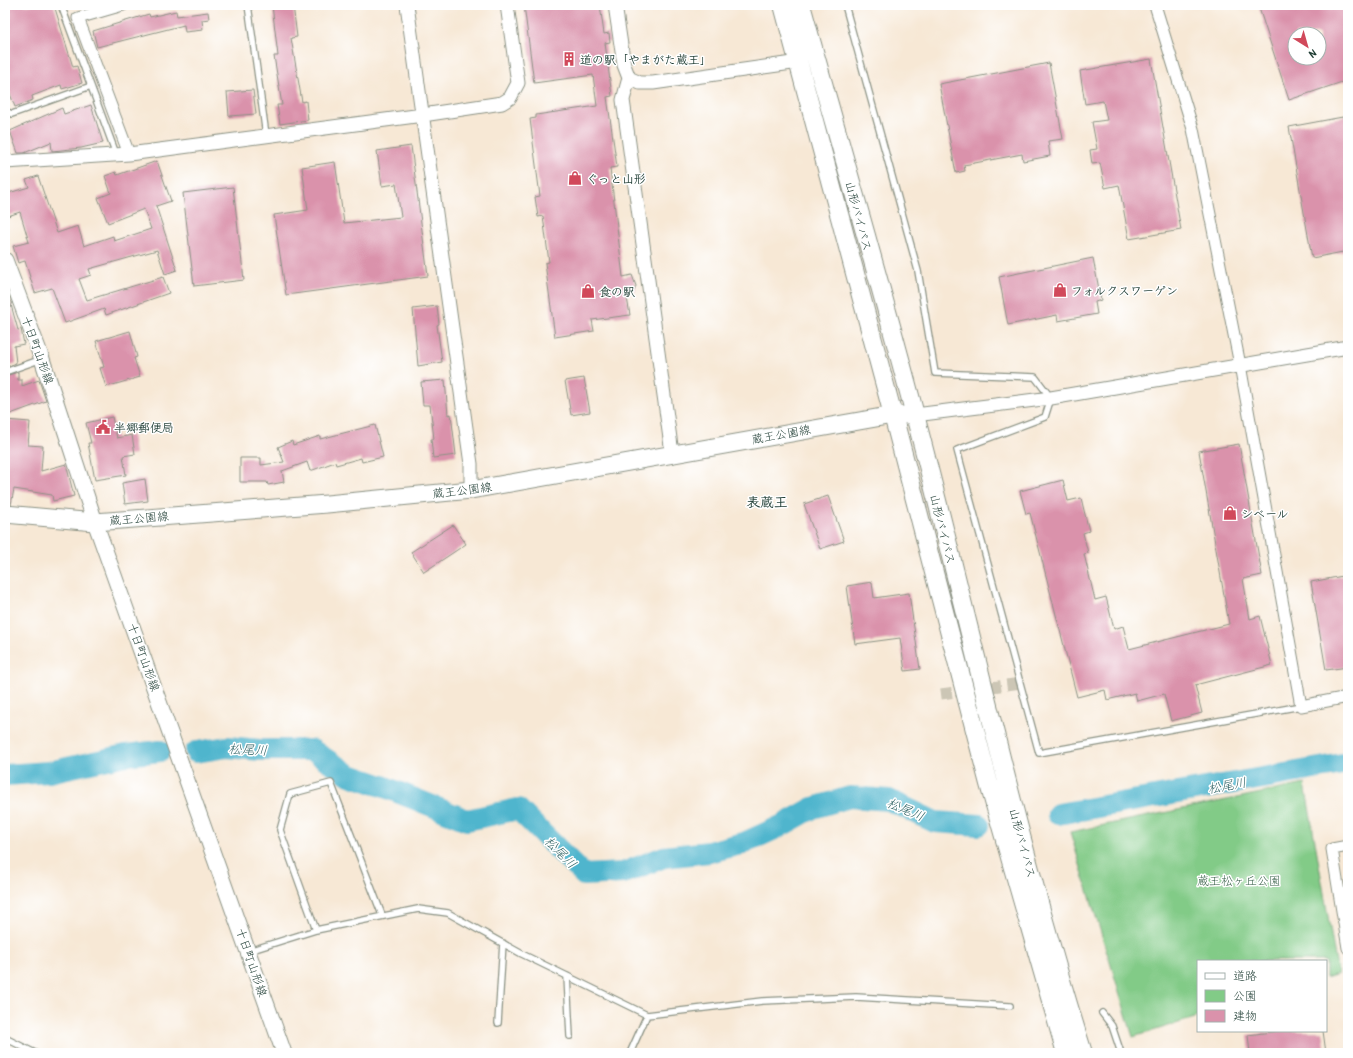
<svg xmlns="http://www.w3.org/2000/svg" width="1353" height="1058" viewBox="0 0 1353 1058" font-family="'Patrick Hand','Klee One',sans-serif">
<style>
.green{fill:#82cb87;stroke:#50845e}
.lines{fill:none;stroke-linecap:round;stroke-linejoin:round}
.river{stroke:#4fb5cd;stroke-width:22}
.building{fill:#da92ab;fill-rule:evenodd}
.minor-tunnel{stroke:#ccc6b5;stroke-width:11;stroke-dasharray:11 5.5;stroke-linecap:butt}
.service-casing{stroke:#8b9284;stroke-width:8}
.minor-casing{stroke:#8b9284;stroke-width:13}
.tertiary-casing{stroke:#8b9284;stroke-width:15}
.secondary-casing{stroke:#8b9284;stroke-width:17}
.primary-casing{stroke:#8b9284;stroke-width:19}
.trunk-casing{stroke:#8b9284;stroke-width:20}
.service{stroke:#fff;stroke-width:5.5}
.minor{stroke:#fff;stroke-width:11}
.tertiary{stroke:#fff;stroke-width:13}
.secondary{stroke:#fff;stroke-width:15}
.primary{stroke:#fff;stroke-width:17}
.trunk{stroke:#fff;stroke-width:18}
.labels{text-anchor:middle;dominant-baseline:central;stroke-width:3;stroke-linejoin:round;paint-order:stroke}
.poi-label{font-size:12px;font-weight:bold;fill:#1f3d34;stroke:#fff;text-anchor:start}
.street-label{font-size:12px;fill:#1f3d34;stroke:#fff}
.park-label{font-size:12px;fill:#386049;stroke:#fff}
.water-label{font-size:13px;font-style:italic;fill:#2d6162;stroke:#fff}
.quarter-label{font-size:14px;font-weight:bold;fill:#1f3d34;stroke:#fff}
</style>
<rect width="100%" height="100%" fill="#fff"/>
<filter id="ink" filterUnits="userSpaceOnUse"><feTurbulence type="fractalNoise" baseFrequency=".025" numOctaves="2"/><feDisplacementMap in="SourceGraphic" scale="8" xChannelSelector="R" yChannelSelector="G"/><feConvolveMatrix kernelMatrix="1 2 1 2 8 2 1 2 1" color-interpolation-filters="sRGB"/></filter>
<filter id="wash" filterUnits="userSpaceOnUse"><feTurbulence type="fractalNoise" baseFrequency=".012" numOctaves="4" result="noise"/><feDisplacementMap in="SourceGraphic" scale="16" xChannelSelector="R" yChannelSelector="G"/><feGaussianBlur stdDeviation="0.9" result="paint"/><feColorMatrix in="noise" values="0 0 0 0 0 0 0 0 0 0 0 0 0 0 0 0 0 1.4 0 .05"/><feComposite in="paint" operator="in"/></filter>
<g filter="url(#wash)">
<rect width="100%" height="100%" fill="#f7e8d5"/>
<path class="green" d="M1305,784L1338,974L1326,978V961H1198V1017L1133,1037L1070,832Z"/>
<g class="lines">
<path class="river" d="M196,752L227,747L260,750H312L350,775L385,787L467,820L518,809L584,875L623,873L664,857L709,852L744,843L781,826L813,808L850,797L889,800L935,822L979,825
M5,775L49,772L126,755L160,751
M1058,814L1348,763"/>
</g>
<g id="blocks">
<path class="building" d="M5,5H54L73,67L77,66L82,83L62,89L61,85L32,96L33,100L15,107L5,81Z
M272,5H293L297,37L291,38L302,102L306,101L308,120L280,124L277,105H282L274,56H278Z
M524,5H600L604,34L609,33L610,42L605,43L612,96L607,97L617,167L610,168L623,277L632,275L636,286L634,291L626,292L630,315L592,320L594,331L555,337L545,263L549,262L543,216L538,217L535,197L540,196L530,119L536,118V115L597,106L593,75L534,83Z
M1258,5H1348V80L1289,100ZM1295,34H1319V58H1295Z
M176,11L177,16L208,12L209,19L202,20L203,30L185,32L184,25L97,47L93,31L149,14L150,17Z
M1151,59L1181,230L1129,239L1119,185L1105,188L1100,163L1092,164L1090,150L1097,149L1092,122L1107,120L1103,101L1085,104L1080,71Z
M1049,63L1063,139L1048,141L1050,156L1023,161L1022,154L964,165L965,171L956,173L939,84Z
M253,90L256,114L229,116L227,92Z
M91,105L103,143L81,148L52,151L51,142L24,153H18L10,131L62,108L64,114Z
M1348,116V251L1312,258L1289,127Z
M411,146L428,276L286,295L274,215L308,210L302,167L335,162L344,223L401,217L396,184L382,186L377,151Z
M157,161L171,201L156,206L177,270L165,274L157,250L89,269L91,275L79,279L87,300L163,277L169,293L106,315L104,309L65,323L52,288L35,293L25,261L18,263L13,246L29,242L20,212L5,217V194L29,187L26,180L38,176L57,233L78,226L84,246L113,236L114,241L151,229L144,209L108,223L98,198L111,193L105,176L116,172L117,175Z
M233,187L244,280L194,286L183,193Z
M1093,258L1101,300L1095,302L1097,314L1058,321L1057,315L1008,325L999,277Z
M8,294L18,330L21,329L24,344L14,346L16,363L5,368V295Z
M437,306L439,324L437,325L442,362L418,366L413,309Z
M130,331L137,357L134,358L140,377L106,387L100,368L104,367L96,341Z
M18,372V380H22V386L39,380L46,401L5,416V376Z
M584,378L590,412L571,415L565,381Z
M445,380L448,415L451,414L456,455L433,458L431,439H434L430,405H423L421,382Z
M112,417L117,438L132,435L135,454L123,456L126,475L95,480L88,443H91L86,423Z
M5,420L30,422L28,445L43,446L41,471L66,464L74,496L53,501L52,495L14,489L11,505L5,504Z
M375,425L383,457L362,462L361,458L336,465L335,462L310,471L307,462L282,471L284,482L268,485L267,482H240V458H261V465L284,462L278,447L292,441L293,445L320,436V439Z
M1239,444L1262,575L1243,579L1250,619L1260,616L1272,665L1195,685L1202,713L1171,721L1164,694L1137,701L1135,693L1107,700L1105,690L1077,697L1030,513L1026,514L1020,491L1063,480L1068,501L1081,498L1089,531L1083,533L1088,553L1084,554L1095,600L1106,597L1114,629L1123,626L1129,649L1229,624L1199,451Z
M145,479L148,501L125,504L122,483Z
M828,496L844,541L820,549L804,504Z
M453,525L466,544L424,572L411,552Z
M1348,575V667L1326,670L1311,582Z
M872,582L874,598L909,593L920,669L905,671L900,638L855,644L847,586Z
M1279,1031H1323L1326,1053H1250L1248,1035Z"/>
</g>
</g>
<g filter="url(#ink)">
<use href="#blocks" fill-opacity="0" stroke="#8b9284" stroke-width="1"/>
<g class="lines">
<path class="minor-tunnel" d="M941,694L1021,683"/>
<defs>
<path id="service" d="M61,5L116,154
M248,5L266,135
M845,5L918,271L935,373L1035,377L1051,398L1045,417L957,450L1039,753L1301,706
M5,111L12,114L91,86
M5,372L42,359
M316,930L280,830L290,794L331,783L382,915
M249,951L316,930L418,909L448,913L522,954L647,1015L762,1001L856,997L1010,1006
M567,976L570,1036
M1102,1013L1112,1026L1121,1053
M498,1023L503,943
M5,1038L35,1053
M630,1053L647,1015"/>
<path id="minor" d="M123,5L78,18L129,154
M1155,5L1193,129L1240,365L1301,706L1348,697
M1348,846L1332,849L1348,948"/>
<path id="tertiary" d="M407,5L471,464V490
M615,5L624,65L629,78L640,83H653L799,62
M629,78L623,100L672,453
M5,162L129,154L423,115L502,103L510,98L518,83L507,5
M915,415L1051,398L1348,347"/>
<path id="secondary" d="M5,260L42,359L95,522L284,1053"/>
<path id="primary" d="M5,514L95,522L327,504L471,490L893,415H915"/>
<path id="trunk" d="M783,5L893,415L989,784L1066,1053
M801,5C839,141 879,278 915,415C971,628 1017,843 1083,1053"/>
</defs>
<use href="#service" class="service-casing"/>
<use href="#minor" class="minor-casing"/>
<use href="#tertiary" class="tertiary-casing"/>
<use href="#secondary" class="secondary-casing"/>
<use href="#primary" class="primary-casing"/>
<use href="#trunk" class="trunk-casing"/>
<use href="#service" class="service"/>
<use href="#minor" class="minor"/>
<use href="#tertiary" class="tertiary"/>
<use href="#secondary" class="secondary"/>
<use href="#primary" class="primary"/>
<use href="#trunk" class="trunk"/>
</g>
</g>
<defs>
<symbol id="building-bare" viewBox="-9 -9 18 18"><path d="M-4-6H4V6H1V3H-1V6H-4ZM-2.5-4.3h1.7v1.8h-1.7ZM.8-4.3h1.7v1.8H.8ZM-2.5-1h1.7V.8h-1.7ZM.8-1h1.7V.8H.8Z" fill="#d1495b" stroke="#fff" stroke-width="2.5" paint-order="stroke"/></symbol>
<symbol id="shop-bare" viewBox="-9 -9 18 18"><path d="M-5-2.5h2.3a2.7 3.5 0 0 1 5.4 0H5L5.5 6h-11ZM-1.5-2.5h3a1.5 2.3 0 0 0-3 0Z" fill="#d1495b" stroke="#fff" stroke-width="2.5" paint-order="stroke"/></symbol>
<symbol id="civic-bare" viewBox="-9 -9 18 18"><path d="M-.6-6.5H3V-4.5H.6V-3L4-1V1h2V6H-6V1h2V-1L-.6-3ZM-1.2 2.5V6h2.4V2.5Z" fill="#d1495b" stroke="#fff" stroke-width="2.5" paint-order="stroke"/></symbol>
</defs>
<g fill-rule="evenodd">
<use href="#building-bare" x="559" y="49" width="20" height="20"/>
<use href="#shop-bare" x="565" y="168" width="20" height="20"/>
<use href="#shop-bare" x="1050" y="280" width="20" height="20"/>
<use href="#shop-bare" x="578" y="281" width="20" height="20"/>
<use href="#civic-bare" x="93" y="417" width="20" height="20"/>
<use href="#shop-bare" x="1220" y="503" width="20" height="20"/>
</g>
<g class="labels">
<g class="poi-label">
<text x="580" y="59">道の駅「やまがた蔵王」</text>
<text x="586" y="178">ぐっと山形</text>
<text x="1071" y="290">フォルクスワーゲン</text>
<text x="599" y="291">食の駅</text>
<text x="114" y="427">半郷郵便局</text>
<text x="1241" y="513">シベール</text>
</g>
<g class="street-label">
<text transform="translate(859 216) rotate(75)">山形バイパス</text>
<text transform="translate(38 350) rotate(70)">十日町山形線</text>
<text transform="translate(781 434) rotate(-10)">蔵王公園線</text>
<text transform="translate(462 490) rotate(-7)">蔵王公園線</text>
<text transform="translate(139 518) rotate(-5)">蔵王公園線</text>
<text transform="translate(943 529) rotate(76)">山形バイパス</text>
<text transform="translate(144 657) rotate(70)">十日町山形線</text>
<text transform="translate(1023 843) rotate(75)">山形バイパス</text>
<text transform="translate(252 962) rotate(71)">十日町山形線</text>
</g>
<g class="park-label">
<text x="1239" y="880">蔵王松ヶ丘公園</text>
</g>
<g class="water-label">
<text transform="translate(248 749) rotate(3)">松尾川</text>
<text transform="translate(1227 785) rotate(-10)">松尾川</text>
<text transform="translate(906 809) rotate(23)">松尾川</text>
<text transform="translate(561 852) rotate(45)">松尾川</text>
</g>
<g class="quarter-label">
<text x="767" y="501">表蔵王</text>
</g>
</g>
<rect width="1353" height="1058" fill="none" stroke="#fff" stroke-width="20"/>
<rect x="1197" y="960" width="130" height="72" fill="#ffffff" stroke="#a5b1ae"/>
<rect x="1205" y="973" width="20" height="6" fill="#ffffff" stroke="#a5b1ae"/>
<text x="1233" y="980" font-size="12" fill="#1f3d34">道路</text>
<rect x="1205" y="990" width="20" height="12" fill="#82cb87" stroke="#a5b1ae"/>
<text x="1233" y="1000" font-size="12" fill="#1f3d34">公園</text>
<rect x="1205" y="1010" width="20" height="12" fill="#da92ab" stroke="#a5b1ae"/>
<text x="1233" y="1020" font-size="12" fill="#1f3d34">建物</text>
<g transform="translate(1307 46) rotate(143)"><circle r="19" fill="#ffffff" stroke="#a5b1ae"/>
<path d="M0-3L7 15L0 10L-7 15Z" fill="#d1495b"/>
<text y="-6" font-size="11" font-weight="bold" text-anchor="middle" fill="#1f3d34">N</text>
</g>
</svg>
